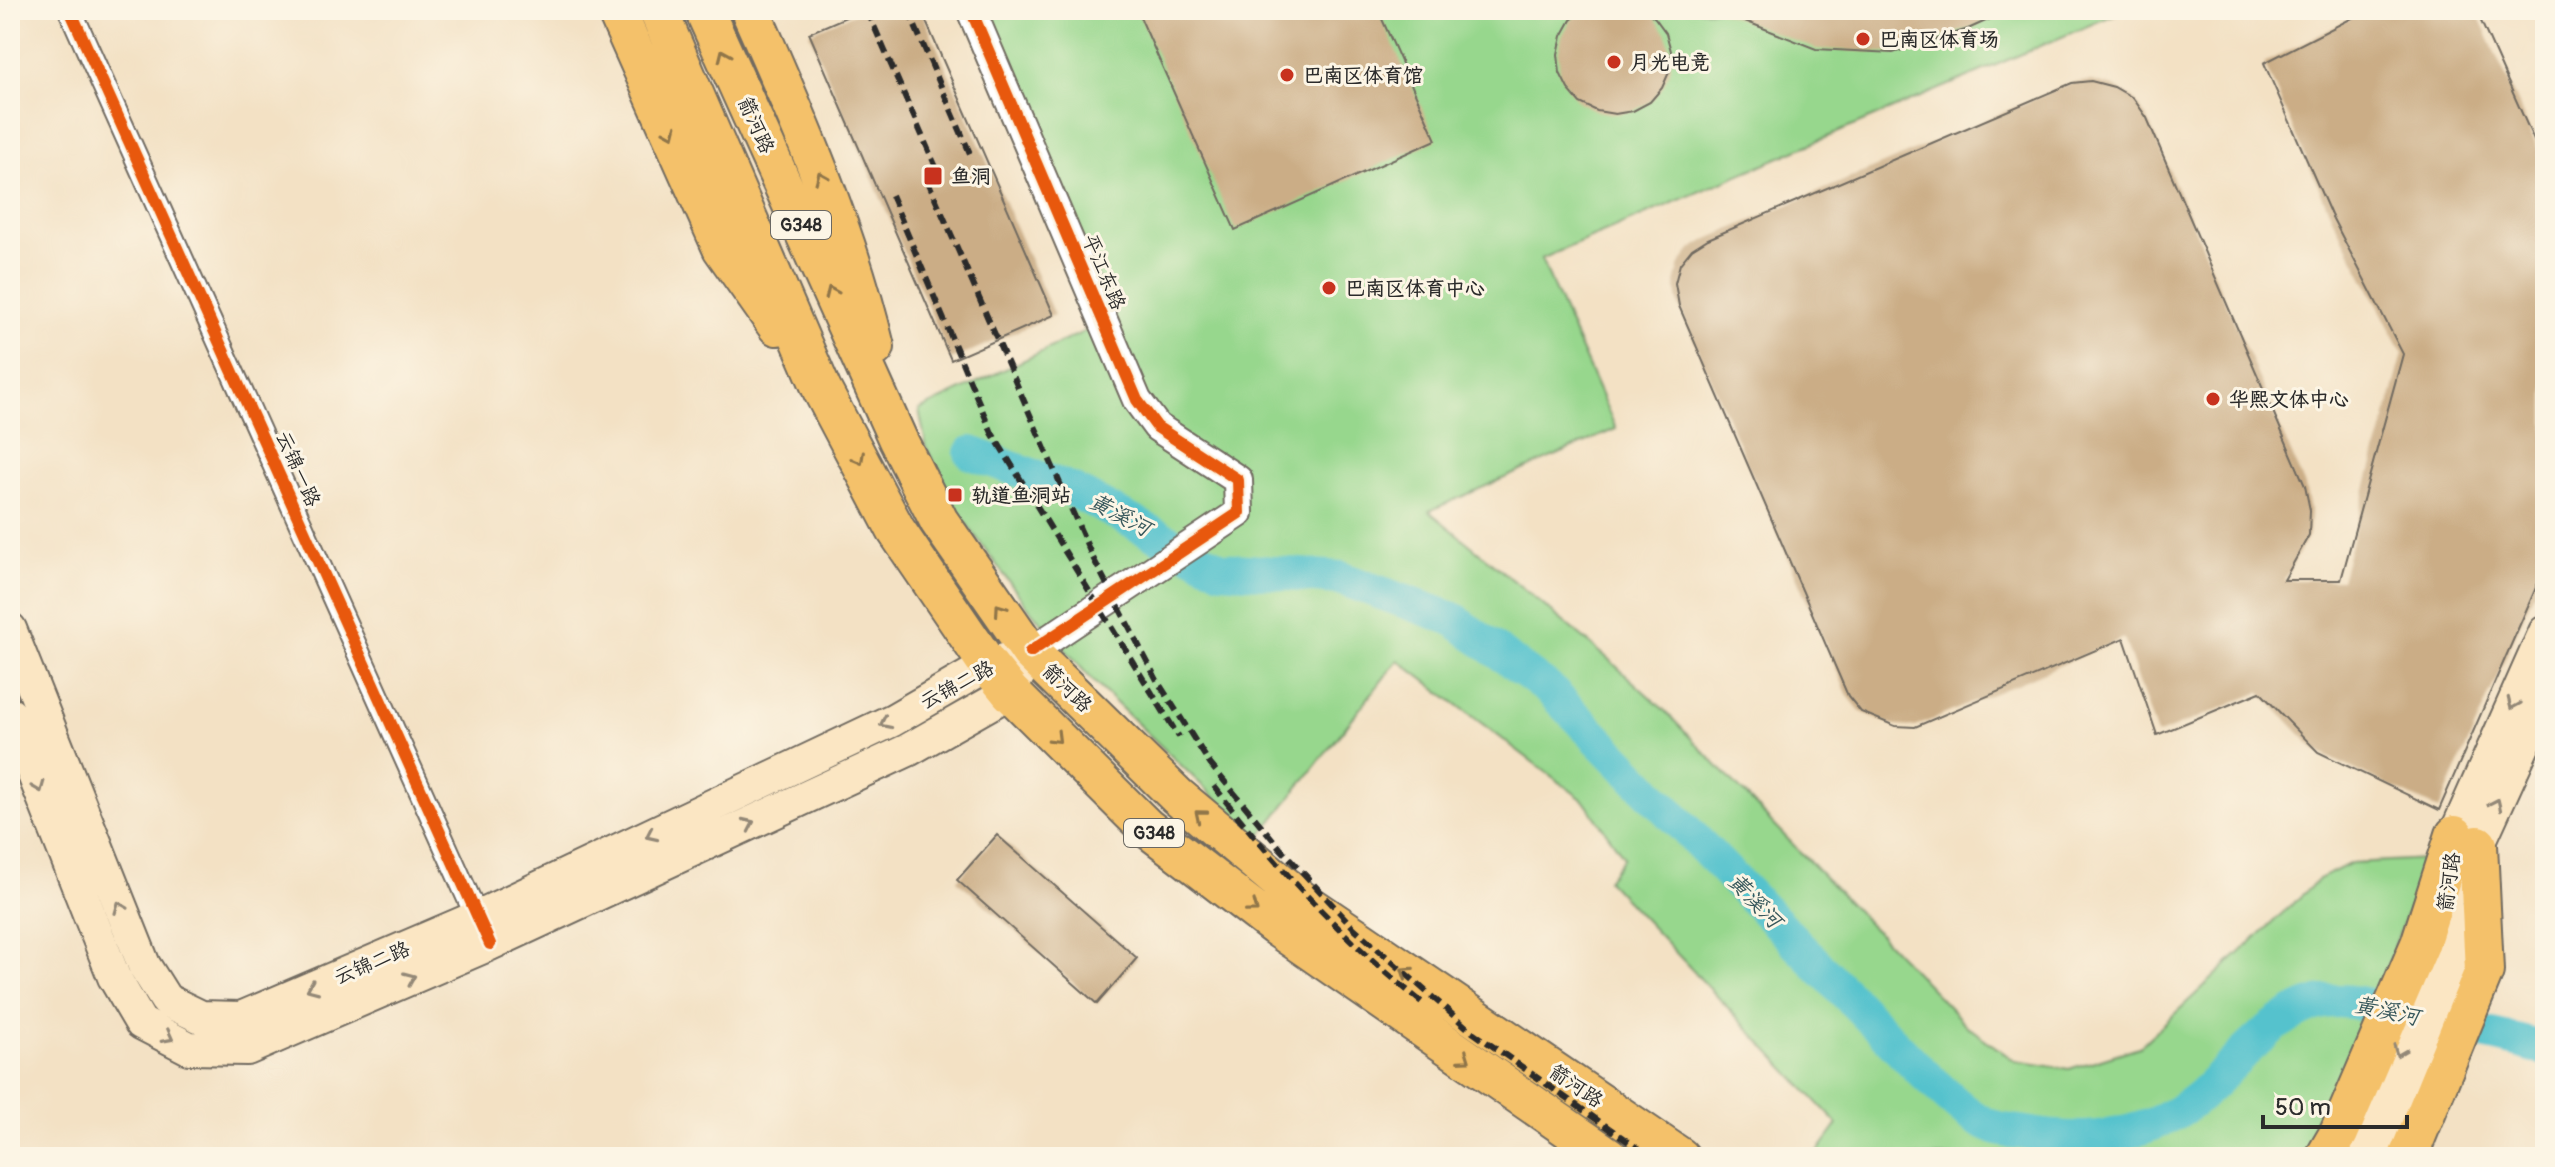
<svg xmlns="http://www.w3.org/2000/svg" width="2555" height="1167" viewBox="0 0 2555 1167" font-family="Pangolin,'LXGW WenKai TC',sans-serif">
<style>
.green{fill:#97d78d;stroke:#61815c;stroke-width:2}
.lines{fill:none;stroke-linecap:round;stroke-linejoin:round}
.river{stroke:#55c2cd;stroke-width:34}
.building{fill:#cbad86}
.minor-casing{stroke:#716b61;stroke-width:26}
.tertiary-casing{stroke:#716b61;stroke-width:32}
.secondary-casing{stroke:#716b61;stroke-width:36}
.trunk-casing{stroke:#716b61;stroke-width:42}
.minor{stroke:#fff;stroke-width:22}
.tertiary{stroke:#fff;stroke-width:28}
.secondary{stroke:#fbe6c3;stroke-width:32}
.trunk{stroke:#f4c16a;stroke-width:38}
.rail{stroke:#2b2b2b;stroke-width:6;stroke-dasharray:12 6;stroke-linecap:butt}
.cycleway-casing{stroke:#fcf5e5;stroke-width:17}
.cycleway{stroke:#e8590c;stroke-width:12}
.oneway{stroke:#90764a}
.oneway2{stroke:#938877}
.poi-dot{fill:#c8321e;stroke:#fcf5e5;stroke-width:3}
.labels{text-anchor:middle;dominant-baseline:central;stroke-width:6;stroke-linejoin:round;paint-order:stroke}
.shield{fill:#fcf5e5;stroke:#6a6863;stroke-width:2}
.shield-label{font-size:18px;font-weight:bold;fill:#2b2b2b}
.poi-label{font-size:20px;font-weight:bold;fill:#2b2b2b;stroke:#fcf5e5;text-anchor:start}
.street-label{font-size:20px;fill:#2b2b2b;stroke:#fcf5e5}
.water-label{font-size:22px;font-style:italic;fill:#38585c;stroke:#fcf5e5}
</style>
<rect width="100%" height="100%" fill="#fcf5e5"/>
<filter id="ink" filterUnits="userSpaceOnUse"><feTurbulence type="fractalNoise" baseFrequency=".0125" numOctaves="2"/><feDisplacementMap in="SourceGraphic" scale="16" xChannelSelector="R" yChannelSelector="G"/><feConvolveMatrix kernelMatrix="1 2 1 2 8 2 1 2 1" color-interpolation-filters="sRGB"/></filter>
<filter id="wash" filterUnits="userSpaceOnUse"><feTurbulence type="fractalNoise" baseFrequency=".006" numOctaves="4" result="noise"/><feDisplacementMap in="SourceGraphic" scale="32" xChannelSelector="R" yChannelSelector="G"/><feGaussianBlur stdDeviation="1.8" result="paint"/><feColorMatrix in="noise" values="0 0 0 0 0 0 0 0 0 0 0 0 0 0 0 0 0 1.4 0 .05"/><feComposite in="paint" operator="in"/></filter>
<g filter="url(#wash)">
<rect width="100%" height="100%" fill="#f3e1c4"/>
<path class="green" d="M985,10H2125L1541,259L1616,429L1429,511L1605,656L1663,709L1967,1026L2015,1061L2069,1069L2139,1047L2319,879L2351,863L2427,859L2343,1085L2305,1157H1814L1838,1124L1607,880L1624,857L1583,800L1398,660L1258,839L1092,680L1027,606L960,515L927,449L919,410L1115,317Z"/>
<g class="lines">
<path class="river" d="M971,453L1070,489L1221,569L1340,578L1453,619L1550,690L1923,1073C1944,1092 1968,1118 1995,1128C2004,1131 2015,1131 2025,1133C2086,1145 2153,1137 2202,1094C2236,1063 2269,1019 2315,1004C2353,993 2391,1014 2427,1023C2448,1029 2471,1030 2492,1035C2510,1039 2528,1044 2545,1049"/>
</g>
<g id="blocks">
<path class="building" d="M862,10H921L1054,315L951,360L809,33Z
M1137,10H1378L1436,140L1235,230Z
M1583,10H1645L1655,18L1666,33L1671,51L1670,70L1662,88L1650,102L1633,111L1615,114L1597,111L1580,103L1568,89L1560,73L1558,54L1562,36L1571,20Z
M1717,10H2010L1968,29L1893,53L1816,49Z
M2368,10H2476L2545,165V567L2439,810L2318,752L2260,692L2157,735L2124,638L1915,727L1895,726L1861,712L1848,696L1679,306L1675,283L1680,264L1692,249L1708,239L2072,83L2091,81L2114,87L2133,98L2147,118L2305,486L2310,510L2309,535L2284,580H2341L2403,354L2331,215L2264,63Z
M997,835L1137,958L1097,1004L957,880Z"/>
</g>
</g>
<g filter="url(#ink)">
<use href="#blocks" fill-opacity="0" stroke="#716b61" stroke-width="2"/>
<g class="lines">
<defs>
<path id="minor" d="M70,10L482,928"/>
<path id="tertiary" d="M971,10L1137,400L1157,427L1238,480L1239,513L1030,652"/>
<path id="secondary" d="M10,629L144,965L166,1000L201,1017L241,1018L477,917L893,720L988,665L1030,652
M10,714L114,977L141,1023L189,1048L247,1049L490,944L908,750L1010,692L1020,672
M2475,868L2478,845L2545,698
M2355,1157L2439,953L2455,835L2545,632
M2387,1157L2465,961L2470,918"/>
<path id="trunk" d="M616,10L722,248L777,326
M658,10L822,390L896,530L988,665L1010,692L1146,827L1275,926L1609,1157
M704,10L898,440L939,521L1030,652L1177,796L1300,899L1680,1157
M750,10C799,120 847,230 875,347
M2325,1157L2339,1133L2420,944L2455,835
M2408,1157L2484,971L2478,845"/>
</defs>
<use href="#minor" class="minor-casing"/>
<use href="#tertiary" class="tertiary-casing"/>
<use href="#secondary" class="secondary-casing"/>
<use href="#trunk" class="trunk-casing"/>
<use href="#minor" class="minor"/>
<use href="#tertiary" class="tertiary"/>
<use href="#secondary" class="secondary"/>
<use href="#trunk" class="trunk"/>
<path class="rail" d="M867,10L939,174
M908,10L972,158
M927,179L1091,554L1158,682L1210,764L1280,848L1354,928L1471,1031L1650,1157
M891,195L992,433L1179,737
M1214,786C1276,867 1344,940 1424,1004"/>
<defs>
<path id="cycleway" d="M70,10L490,944
M971,10L1137,400L1157,427L1238,480L1239,513L1030,652"/>
</defs>
<use href="#cycleway" class="cycleway-casing"/>
<use href="#cycleway" class="cycleway"/>
</g>
<defs><path id="oneway-chevron" d="M-2-3.5L2.5 0L-2 3.5" fill="none" stroke-width="1.6" stroke-linecap="round" stroke-linejoin="round" transform="scale(2)"/></defs>
<g class="oneway">
<use href="#oneway-chevron" transform="translate(724 55) rotate(-114)"/>
<use href="#oneway-chevron" transform="translate(671 132) rotate(66)"/>
<use href="#oneway-chevron" transform="translate(821 177) rotate(-113)"/>
<use href="#oneway-chevron" transform="translate(831 292) rotate(-114)"/>
<use href="#oneway-chevron" transform="translate(859 459) rotate(62)"/>
<use href="#oneway-chevron" transform="translate(1000 609) rotate(-125)"/>
<use href="#oneway-chevron" transform="translate(1056 738) rotate(45)"/>
<use href="#oneway-chevron" transform="translate(1200 815) rotate(-140)"/>
<use href="#oneway-chevron" transform="translate(1253 908) rotate(37)"/>
<use href="#oneway-chevron" transform="translate(1406 972) rotate(-146)"/>
<use href="#oneway-chevron" transform="translate(1465 1058) rotate(35)"/>
</g>
<g class="oneway2">
<use href="#oneway-chevron" transform="translate(2513 704) rotate(114)"/>
<use href="#oneway-chevron" transform="translate(885 723) rotate(154)"/>
<use href="#oneway-chevron" transform="translate(39 787) rotate(68)"/>
<use href="#oneway-chevron" transform="translate(2496 804) rotate(-65)"/>
<use href="#oneway-chevron" transform="translate(749 824) rotate(-25)"/>
<use href="#oneway-chevron" transform="translate(651 835) rotate(155)"/>
<use href="#oneway-chevron" transform="translate(120 907) rotate(-112)"/>
<use href="#oneway-chevron" transform="translate(410 978) rotate(-23)"/>
<use href="#oneway-chevron" transform="translate(312 988) rotate(157)"/>
<use href="#oneway-chevron" transform="translate(168 1037) rotate(28)"/>
<use href="#oneway-chevron" transform="translate(2399 1051) rotate(112)"/>
</g>
</g>
<g class="poi-dot">
<circle cx="1863" cy="39" r="8"/>
<circle cx="1614" cy="62" r="8"/>
<circle cx="1287" cy="75" r="8"/>
<rect x="923" y="166" width="20" height="20" rx="4"/>
<circle cx="1329" cy="288" r="8"/>
<circle cx="2213" cy="399" r="8"/>
<rect x="947" y="487" width="16" height="16" rx="4"/>
</g>
<g class="labels">
<g class="shield">
<rect x="771" y="211" width="60" height="28" rx="6"/>
<rect x="1124" y="819" width="60" height="28" rx="6"/>
</g>
<g class="shield-label">
<text x="801" y="225">G348</text>
<text x="1154" y="833">G348</text>
</g>
<g class="poi-label">
<text x="1879" y="39">巴南区体育场</text>
<text x="1630" y="62">月光电竞</text>
<text x="1303" y="75">巴南区体育馆</text>
<text x="951" y="176">鱼洞</text>
<text x="1345" y="288">巴南区体育中心</text>
<text x="2229" y="399">华熙文体中心</text>
<text x="971" y="495">轨道鱼洞站</text>
</g>
<g class="street-label">
<text transform="translate(756 125) rotate(66)">箭河路</text>
<text transform="translate(1104 272) rotate(67)">平江东路</text>
<text transform="translate(298 469) rotate(66)">云锦一路</text>
<text transform="translate(957 685) rotate(-28)">云锦二路</text>
<text transform="translate(1067 688) rotate(44)">箭河路</text>
<text transform="translate(2449 882) rotate(-82)">箭河路</text>
<text transform="translate(372 963) rotate(-23)">云锦二路</text>
<text transform="translate(1576 1086) rotate(34)">箭河路</text>
</g>
<g class="water-label">
<text transform="translate(1120 515) rotate(28)">黄溪河</text>
<text transform="translate(1755 901) rotate(46)">黄溪河</text>
<text transform="translate(2387 1011) rotate(12)">黄溪河</text>
</g>
</g>
<rect width="2555" height="1167" fill="none" stroke="#fcf5e5" stroke-width="40"/>
<path d="M2263 1115v12h144v-12" fill="none" stroke="#2b2b2b" stroke-width="4"/>
<text x="2275" y="1115" font-size="24" fill="#2b2b2b" stroke="#fcf5e5" stroke-width="6" paint-order="stroke">50 m</text>
</svg>
